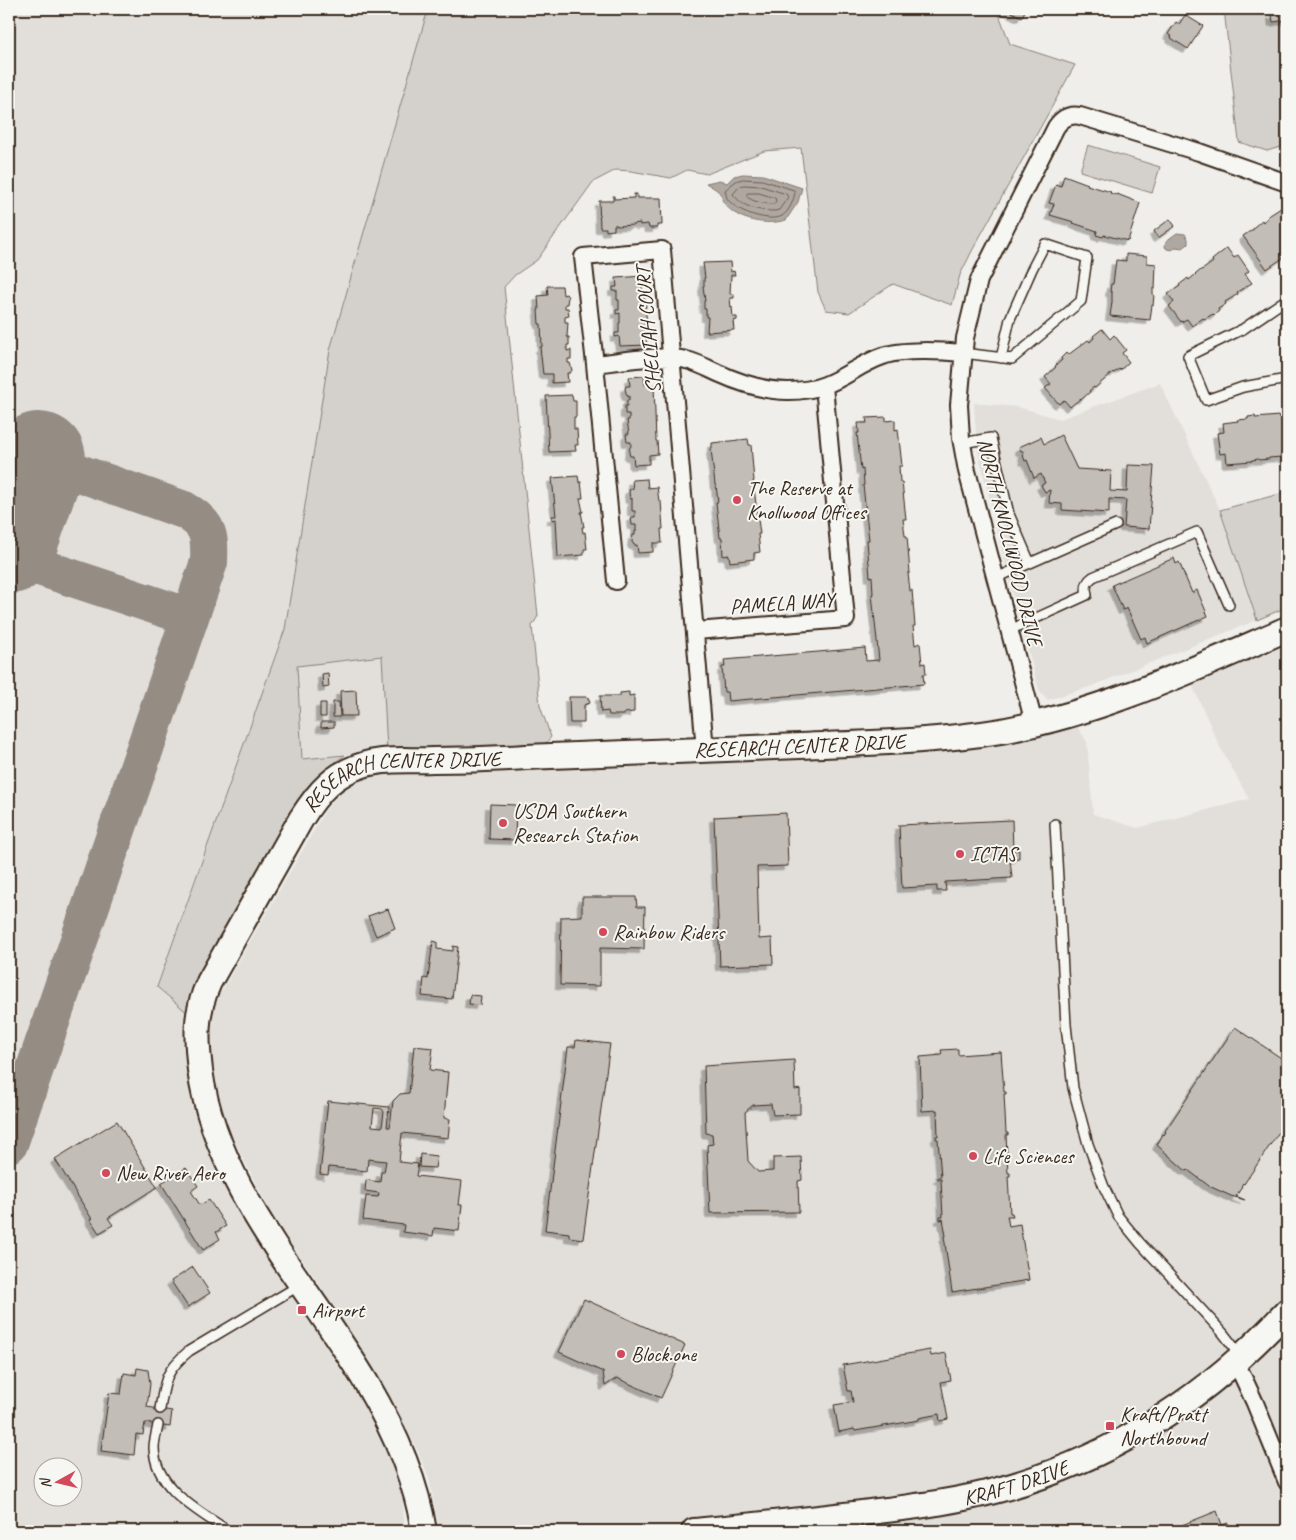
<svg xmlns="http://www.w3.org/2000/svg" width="1296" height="1540" viewBox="0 0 1296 1540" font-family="Caveat,sans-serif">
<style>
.built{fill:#e2dfdb;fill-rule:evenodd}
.green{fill:#d4d1cc;stroke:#887e75}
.water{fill:#afa8a1;stroke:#81766d}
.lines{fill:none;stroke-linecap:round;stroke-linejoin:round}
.shore{stroke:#695c52;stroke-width:1}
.taxiway{stroke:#958c84;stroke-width:38}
.runway{stroke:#958c84;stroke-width:94}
.building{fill:#c2bdb7;stroke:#3b2a1e;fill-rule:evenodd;filter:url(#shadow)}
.lane-casing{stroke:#3b2a1e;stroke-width:12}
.street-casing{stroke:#3b2a1e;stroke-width:20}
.secondary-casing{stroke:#3b2a1e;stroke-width:28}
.lane{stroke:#f6f6f2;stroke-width:9}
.street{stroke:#f6f6f2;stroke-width:16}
.secondary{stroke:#f6f6f2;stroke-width:24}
.poi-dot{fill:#d1495b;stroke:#f6f6f2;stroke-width:2}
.labels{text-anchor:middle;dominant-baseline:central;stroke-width:4;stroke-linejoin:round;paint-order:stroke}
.street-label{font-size:21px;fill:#3b2a1e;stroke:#f6f6f2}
.poi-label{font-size:21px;fill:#3b2a1e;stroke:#f6f6f2;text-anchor:start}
</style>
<defs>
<filter id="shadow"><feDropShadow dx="-4.5" dy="4.5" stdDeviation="0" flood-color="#0004"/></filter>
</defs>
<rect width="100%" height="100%" fill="#efeeea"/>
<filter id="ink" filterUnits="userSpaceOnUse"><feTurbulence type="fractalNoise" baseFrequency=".02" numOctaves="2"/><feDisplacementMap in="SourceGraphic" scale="10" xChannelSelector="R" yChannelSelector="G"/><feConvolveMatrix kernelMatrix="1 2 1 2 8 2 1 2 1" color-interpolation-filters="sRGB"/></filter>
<g filter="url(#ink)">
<path class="built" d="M9,9H428L330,350L285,629L157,986L189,1014L198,1108L370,1405L401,1478L405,1531H9ZM42,1468H72V1498H42Z
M1160,383L1220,510L1257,620L1092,686L1048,700L1039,690L1012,592L979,455L976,436L974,403L1018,407L1060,419Z
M1287,638V1531H441L439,1529L429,1478L415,1445L382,1384L322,1288L275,1221L232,1137L220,1100L213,1064L210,1021L213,1006L326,809L345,786L359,779L377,775L737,754L1075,723L1087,742L1093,814L1137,828L1249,799L1220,747L1190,680Z
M382,656L387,750L302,759L296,666Z"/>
<path class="green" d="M428,9H997L1010,44L1075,65L973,249L960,275L952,305L893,284L849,313L826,310L818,292L801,148L764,151L707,174L687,170L671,178L631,171L616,170L593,182L537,260L515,275L504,287L538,616L532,626L540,706L551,737L546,743L537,745L387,750L382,656L297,666L302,759L345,755C322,771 305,789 290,813L198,976L191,993L189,1014L157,987L285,629L330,350Z
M1224,9H1287V145L1267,151L1239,142Z
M1088,145L1160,167L1152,193L1080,171Z
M1287,492V607L1257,620L1220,510Z"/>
<path class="water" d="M743,174L763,175L802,188L798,202L786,220C766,226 737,221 724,203C720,197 724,201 721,195C719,190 710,186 706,183L720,180L727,183L734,176Z
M1177,233L1185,234L1188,239V244L1183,248L1176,247L1172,250L1167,249L1165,247L1166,241Z"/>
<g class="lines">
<path class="shore" d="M743,179L762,180L794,190L795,192C794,200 789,212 782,216C769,223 734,211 727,198C726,196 726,193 725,190L736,181Z
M744,185L761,186L786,194L788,197L779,210L775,211C759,211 743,208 733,194L739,187Z
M748,193H759L775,198L776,201L774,204C765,204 752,202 746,196Z"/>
<path class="taxiway" d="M9,557L190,617
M9,1144L209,562C210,535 209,524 184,510L39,459"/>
<path class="runway" d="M9,547L39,459"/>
</g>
<path class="building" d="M1007,9H1026L1022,17L1007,10Z
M1287,12V20L1273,22L1272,15Z
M1185,15L1203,26L1188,49L1171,38L1172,37L1168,34L1176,22L1179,24Z
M1064,175L1088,184L1087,185L1111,192L1110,193L1116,195L1117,194L1140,203L1128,241L1104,235L1103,237L1096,235L1097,231L1073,223L1074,222L1050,215L1054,204L1049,203L1056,184L1061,186Z
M634,194H637V198H661L662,225H657V228H649L648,224L640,225V223L634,224V225L617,226V225H614V230L606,231V228H600L599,201H613V196H614V199L634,198Z
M1287,204V255L1267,269L1243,236L1255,228L1254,227L1262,220L1263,222L1268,218L1267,217Z
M1170,219L1175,226L1158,238L1154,231Z
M1227,248L1234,258L1238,255L1249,271L1245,274L1252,283L1237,292L1238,294L1225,302L1226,304L1218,309L1219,311L1214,315L1213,314L1204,319L1203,318L1192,326L1187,319L1181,322L1169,306L1174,302L1168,294L1180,286L1179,285L1188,278L1189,280L1202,269V270L1213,262L1212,260Z
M1126,254L1147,256V263L1156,264L1155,289L1153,288V295H1154L1153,306L1152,305L1150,320L1110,316L1112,302V292H1110L1111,284H1113L1116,260L1126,261Z
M730,262L731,272L734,271L735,275H731L730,294H734V298H730L731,308L732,307L733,317H737V320L733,321L734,330L707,332L708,317H706V309H704V301H705L703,286H704V278H705L703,263Z
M643,276L642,291H643L644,299H645L646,307H645L647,322H645L646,330H644L647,345L620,346L619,336L615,337V333H619V323H620V313L616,314V310H619V300H617V291H613V287H617L616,278Z
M547,286H562L563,295L566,294L568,297L567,304H565V308H568L569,316L565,317V322H568L567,337H569V345H567V351L571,350V359H568V363H570L572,370L570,373H567L568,382L552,383V374H543L540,347H542L541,324H539L538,310H539L538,296L548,295Z
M1102,329L1110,339L1114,335L1126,350L1122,353L1129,362L1120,370L1119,369L1114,373L1113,372L1095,388L1094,387L1089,391L1090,392L1082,399L1081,398L1070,407L1064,400L1059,404L1045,388L1051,384L1045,377L1056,367L1055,366L1062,360L1061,358L1066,353L1068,355L1088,340L1090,342L1094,338L1093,336Z
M644,376L645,385H654L656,441H657L658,454L649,455V464L634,465L633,456H630L629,453L630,447L631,446V442H627L626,434H629L627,420H629V414H625V406H627V400H629V396H627L625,389L626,386H630L629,377Z
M572,395L573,401H576V417H574V429H577L578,445H575L576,451L549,452L546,396Z
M1255,416V418L1279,416V418L1287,416V458H1283L1282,457L1269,458V459L1259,460L1258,459L1252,460V461L1227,463L1226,453L1220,454L1217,433L1224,432L1223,423L1238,421L1237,420L1248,419V417Z
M886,417V421L895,420V430L898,429L902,466H899L900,482H902L906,519H903L905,536H907L910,573H908L910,591L912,590L915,626H913L915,645L920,643L922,664L925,663L926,674H923L924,684L728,701L727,692H724L722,667H725L724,660L865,648L866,661L879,660L872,594H873L872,576L870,577L867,540H869L863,485H864L863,469L861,470L857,433H859L858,423H867L866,418Z
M1061,435L1077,469L1111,471L1110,491L1127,492L1128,465L1154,466L1149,529L1124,527L1126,500L1109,499V513L1062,510V504L1049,503L1050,490L1045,492L1041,485L1045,483L1041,474L1034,478L1027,460L1025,461L1023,455H1024L1023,451H1021L1019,447L1041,437L1044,444Z
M748,439L749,445H751L754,481H753L760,534H758L760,552L754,553V559L730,562L729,555L723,556L722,538H720L716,502H718L716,485H715L711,449H712V443Z
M578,476L579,482H581L583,498H580L583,512H581L584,527H582L583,533L585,532L587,549H584V555L558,557L556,519L552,520V516H556L552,478Z
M647,479L648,488L657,487L659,501H661L663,529H661L662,543H653V552L638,553L637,545H634L632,542L633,535H635V531H636V525H632L631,517H635V511H632V498L630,499L629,492L630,489H633L632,480Z
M1174,558L1176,564L1179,562L1192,593L1197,590L1208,616L1147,643L1145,637L1141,639L1127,608L1123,610L1112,585Z
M328,673L329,687L323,688L322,674Z
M356,690L357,716H341L340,691Z
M629,692V696L634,695V712L624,713V715H609L608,711L601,712L600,696H620V693Z
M569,697H588V699H589L590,703L584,705V723H570Z
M333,702H339L340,717H333Z
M320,703H326V717H320Z
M321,722H334V727L321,728Z
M490,804L516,805L515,840L489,839Z
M786,813L788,866L757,867L759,939L772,938L773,964L720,966L714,817Z
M1012,820L1013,850H1019V858L1010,859L1012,878L945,882L946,891H937V886L902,888L899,825Z
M582,897H636L637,907H645L644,949L600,948V986L560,985L561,917L582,916Z
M388,909L395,928L376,936L368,916Z
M433,941L437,942V949L453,951V946L458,947L452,999L422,996L424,978L428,979Z
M470,995L481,996L480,1005L469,1004Z
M1235,1027L1287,1062V1120L1244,1184L1243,1183L1241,1186L1242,1187L1236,1196L1245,1200L1231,1196L1209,1186L1188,1170L1187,1171L1185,1170L1157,1145L1163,1134L1164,1135L1166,1132L1165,1131Z
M576,1040L610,1044L583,1239L569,1237V1233L545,1230L568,1047H575Z
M414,1046L433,1048L430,1070L448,1072L444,1118L450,1119L448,1138L402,1133L399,1162L418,1164L416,1176L462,1181L459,1205H462L459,1231L434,1228L433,1236L403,1232L404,1225L363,1220L366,1196L378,1197L379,1193L365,1191L366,1180L380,1182L381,1172H384L386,1161L368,1159L367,1171L329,1167L328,1175L320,1174L328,1101L389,1107L387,1127H390L393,1101L400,1094L409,1093ZM374,1108L382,1109L384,1112L382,1127L372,1126Z
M958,1049V1055L1001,1052L1004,1092H1006V1094H1004L1006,1133H1008V1135H1006L1008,1173H1010V1176H1008L1010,1213H1012L1013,1216H1007L1009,1226L1020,1224L1029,1280L952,1292L944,1236H946L943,1219L940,1220V1217H943L941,1179H938V1177H941L938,1139H936V1136H938L937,1110L922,1111L920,1057L942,1055L941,1050Z
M794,1060L795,1090L800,1089V1114L773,1115L771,1104L753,1105L745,1112L748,1161L758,1172L773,1171V1158L801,1157L802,1180L798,1181L799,1212L710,1213L707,1145L713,1144L712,1134L706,1133L704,1066Z
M117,1121L157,1187L108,1218L113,1225L99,1233L90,1219H92L55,1159Z
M420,1154L437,1156L435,1168L419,1167Z
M186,1168L198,1186L191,1191L200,1205L209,1200L226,1226L216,1232L220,1239L203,1250L161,1183Z
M193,1267L210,1293L188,1307L171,1281Z
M584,1299L685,1345L661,1398L617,1378L605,1386L603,1372L559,1352Z
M930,1350L931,1356L946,1353L951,1380L941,1382L948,1419L940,1421L939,1414L919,1418V1420L855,1431L854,1429L839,1432L834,1405L853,1402L851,1391H848L843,1365Z
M137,1368L148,1370L150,1384L147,1407L172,1411L170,1427L145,1423L143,1435L136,1434L134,1455L101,1451L109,1393L121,1394L124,1373L136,1375Z
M1217,1511L1222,1525L1228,1523L1231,1531H1167Z"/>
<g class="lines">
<defs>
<path id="lane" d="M1287,299L1243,329L1188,356L1206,400L1243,387L1287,379
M963,353L1012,359L1081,301L1087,258L1045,244L1032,269L1010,319L1001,358
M962,443L991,438L1009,514L1030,563
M996,578L1116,525
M1010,630L1087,595C1085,587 1086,582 1093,577L1197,532L1229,605
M1055,824L1066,1025L1073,1088L1088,1144L1104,1187L1118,1216L1140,1243L1223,1333L1240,1355
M160,1409C165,1380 165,1371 189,1351L300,1285
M158,1425C157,1432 154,1440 154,1448C155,1489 199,1511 228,1531"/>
<path id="street" d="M595,364C623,361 664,353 690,361C700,364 709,369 718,373C740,383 764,391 788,391C799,391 815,389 825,385C846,377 862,363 883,356C902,349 942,351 963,353
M616,581L595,364L583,257L662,250L705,750
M696,631L846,619L824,386
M1034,723L967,471L961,438L959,405L965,338L979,280L1056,127C1062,118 1070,114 1080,116L1199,152L1287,183
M1236,1362L1255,1403L1287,1482"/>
<g id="secondary">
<path id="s1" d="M424,1531C416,1479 394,1430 367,1384C308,1284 216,1189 200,1070C196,1037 195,1013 209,982L301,819C318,792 334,773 366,764C387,758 411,761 433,760C464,760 495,759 526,757C617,754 708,749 800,746C866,743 935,742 1001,731C1101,713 1194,669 1287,629"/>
<path id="s2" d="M694,1531C755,1525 817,1519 878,1511C918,1506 959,1501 998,1490C1112,1459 1207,1398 1287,1311"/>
</g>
</defs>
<use href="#lane" class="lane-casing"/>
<use href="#street" class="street-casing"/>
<use href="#secondary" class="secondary-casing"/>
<use href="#lane" class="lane"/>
<use href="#street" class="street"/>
<use href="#secondary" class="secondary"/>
</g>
</g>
<g class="poi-dot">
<circle cx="737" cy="500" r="5"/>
<circle cx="503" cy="823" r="5"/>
<circle cx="960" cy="854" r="5"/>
<circle cx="603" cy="932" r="5"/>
<circle cx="973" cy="1156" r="5"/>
<circle cx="106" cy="1173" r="5"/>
<rect x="297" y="1305" width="10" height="10" rx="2.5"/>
<circle cx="621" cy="1354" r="5"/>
<rect x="1105" y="1421" width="10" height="10" rx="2.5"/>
</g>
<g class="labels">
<g class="street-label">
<text transform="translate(648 330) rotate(-95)">SHELIAH COURT</text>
<text transform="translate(1010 542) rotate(76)">NORTH KNOLLWOOD DRIVE</text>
<text transform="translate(782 603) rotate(-4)">PAMELA WAY</text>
<text stroke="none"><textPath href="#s1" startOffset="1316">RESEARCH CENTER DRIVE</textPath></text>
<text stroke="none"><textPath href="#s1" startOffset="911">RESEARCH CENTER DRIVE</textPath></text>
<text stroke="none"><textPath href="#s2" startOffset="326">KRAFT DRIVE</textPath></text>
</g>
<g class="poi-label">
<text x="747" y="488">The Reserve at<tspan x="747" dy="24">Knollwood Offices</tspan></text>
<text x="513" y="811">USDA Southern<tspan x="513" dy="24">Research Station</tspan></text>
<text x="970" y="854">ICTAS</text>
<text x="613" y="932">Rainbow Riders</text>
<text x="983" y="1156">Life Sciences</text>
<text x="116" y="1173">New River Aero</text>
<text x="312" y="1310">Airport</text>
<text x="631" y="1354">Block.one</text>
<text x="1120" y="1414">Kraft/Pratt<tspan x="1120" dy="24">Northbound</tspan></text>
</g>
</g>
<rect width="1296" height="1540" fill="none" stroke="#f6f6f2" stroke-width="30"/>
<rect x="15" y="15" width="1266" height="1510" fill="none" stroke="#3b2a1e" stroke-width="2" filter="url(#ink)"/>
<g transform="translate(58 1482) rotate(262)"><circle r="24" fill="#f6f6f2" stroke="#aba49d"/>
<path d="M0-4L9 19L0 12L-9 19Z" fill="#d1495b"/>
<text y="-8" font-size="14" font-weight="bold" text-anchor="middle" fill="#3b2a1e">N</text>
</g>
</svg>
